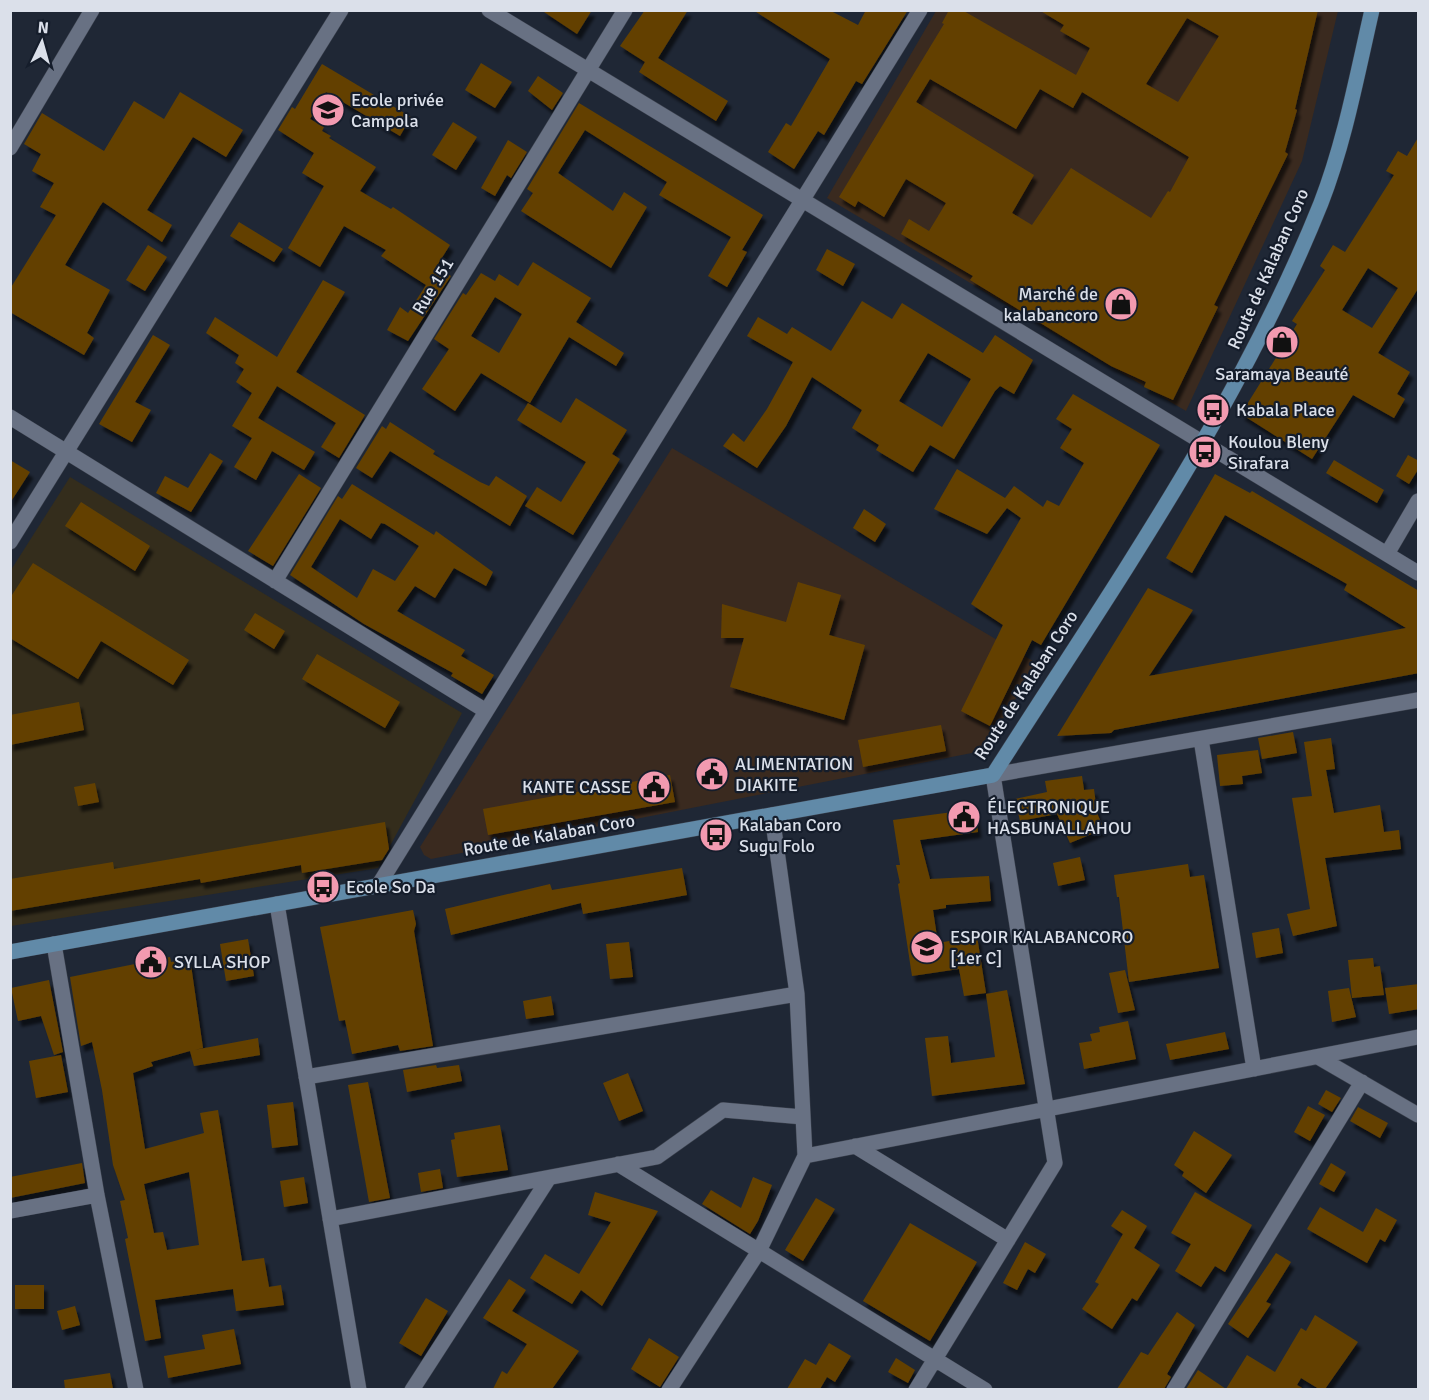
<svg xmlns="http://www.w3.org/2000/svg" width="1429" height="1400" viewBox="0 0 1429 1400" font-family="Signika,sans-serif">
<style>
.commercial{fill:#3a2a1f}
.education{fill:#342d1c}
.building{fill:#634100;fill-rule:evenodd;filter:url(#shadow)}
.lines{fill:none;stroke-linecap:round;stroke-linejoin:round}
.minor-casing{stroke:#3b414d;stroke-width:16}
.secondary-casing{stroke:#3b414d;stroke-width:16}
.minor{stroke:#687183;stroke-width:15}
.secondary{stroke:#618aa8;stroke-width:15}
.labels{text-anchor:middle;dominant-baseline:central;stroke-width:4.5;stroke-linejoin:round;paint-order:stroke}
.poi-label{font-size:18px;fill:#dbe0ea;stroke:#151d2b;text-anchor:start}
.street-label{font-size:18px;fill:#dbe0ea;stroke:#151d2b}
</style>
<defs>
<filter id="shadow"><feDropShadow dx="3.5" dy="6" stdDeviation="1.5" flood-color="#0009"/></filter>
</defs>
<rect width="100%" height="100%" fill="#1f2735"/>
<path class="commercial" d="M936,11H1338L1302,161L1186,411L827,198Z
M672,448L1038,664L982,751L431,859L424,855L420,847Z"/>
<path class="education" d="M70,477L462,713L378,868L11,926V570Z"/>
<path class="building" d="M541,10H592L577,34Z
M645,10H688L658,58L728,101L716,121L639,72L645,62L620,46Z
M753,10H829L858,25L866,10H908L862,84L856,81L824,135L818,131L794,169L768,152L786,123L791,126L830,59Z
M949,10H962L1076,75L1090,48L1060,31L1064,25L1039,10H1318L1295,109L1297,110L1285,152L1288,154L1214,305L1218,307L1173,400L1144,387L1146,382L1111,366L970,280L973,276L901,234L909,219L929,231L946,203L906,179L884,217L858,201L855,207L839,197L944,24L942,23ZM1187,18L1219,36L1178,102L1146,84ZM930,79L1016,129L1040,89L1073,108L1082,92L1189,157L1170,192L1168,191L1151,218L1071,168L1032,225L1012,213L1034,175L916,102Z
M481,63L512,82L495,108L465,90Z
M322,64L411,117L400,136L326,92L310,119L324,127L322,131L331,136L329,138L376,167L360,191L391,209L393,207L450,245L436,267L451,276L408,341L387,330L400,307L408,313L426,285L381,256L386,250L344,226L320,267L288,248L324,186L302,173L314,153L278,130L292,107L295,109Z
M538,76L563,93L552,110L528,91Z
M180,92L243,130L226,157L193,137L147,210L172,225L162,242L103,202L100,206L65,265L110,290L87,333L94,338L84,355L10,312V289L56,215L40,207L54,183L32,171L41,154L24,144L42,113L104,151L134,101L164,119Z
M579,103L763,215L742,250L747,252L727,287L708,276L731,237L659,195L667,182L585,130L558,173L613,211L624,192L647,207L611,268L521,211L533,193L527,189Z
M453,122L477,137L456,170L432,155Z
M1419,136V287L1378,353L1410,372L1397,394L1405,399L1394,418L1353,395L1312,459L1241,414L1297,324L1292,321L1325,270L1320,266L1333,245L1345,252L1394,175L1386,171L1398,151L1407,156ZM1368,268L1398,288L1372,328L1342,310Z
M508,140L527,152L511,178L507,175L495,196L481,188Z
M239,222L283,249L274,262L230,236Z
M148,245L167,257L145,291L126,280Z
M827,249L855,264L843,286L816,270Z
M533,262L591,298L576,322L624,353L616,366L569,337L530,403L481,373L455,411L422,389L449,349L434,339L463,293L466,295L481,273L495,281L499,274L518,286ZM495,297L522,314L499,353L471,336Z
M323,280L345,292L296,372L365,415L339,458L321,447L336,423L277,386L258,418L315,452L304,470L272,451L256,480L234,467L252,438L232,426L252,393L236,382L244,369L235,363L239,355L206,333L215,317L277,357Z
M862,301L892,319L902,303L983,353L995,335L1033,360L1014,394L1000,386L995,391L954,459L930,445L913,472L876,450L879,445L852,428L862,410L812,377L786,426L757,468L723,446L733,433L744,442L767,409L793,362L747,336L758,317L787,334L792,327L831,351ZM928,353L971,379L942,427L899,401Z
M153,335L170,345L135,402L151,410L132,442L99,424Z
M1073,394L1160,445L1041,645L1032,640L990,726L961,711L1003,625L971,604L1021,518L1007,508L987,534L934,509L957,469L1005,498L1014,486L1043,507L1047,500L1059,506L1084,463L1060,448L1072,429L1056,419Z
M576,398L627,430L612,454L620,459L573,535L525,506L537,487L561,502L586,462L517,420L528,403L561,423Z
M390,422L435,451L433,454L480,482L489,486L496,476L527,496L510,526L390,451L372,478L356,468L382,426L386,429Z
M210,453L223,461L191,512L156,493L165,476L188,488Z
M1408,455L1419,461V468L1409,484L1396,476Z
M10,460L30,472L10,503Z
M1334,460L1384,490L1377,503L1326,473Z
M299,474L321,488L273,566L248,551Z
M1215,474L1250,493L1252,491L1419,591V673L1114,730L1111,733L1057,736L1148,588L1193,610L1149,676L1406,628L1344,590L1347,584L1225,515L1192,573L1166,558Z
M352,484L434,535L436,531L493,572L486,586L454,568L435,598L415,586L397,611L465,650L461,656L494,675L482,694L451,676L453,673L364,624L290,575L338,496L342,499ZM340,519L371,539L381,523L385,524L419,546L395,581L373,569L357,598L311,567Z
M81,502L150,546L135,571L65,526Z
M864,509L886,524L875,542L853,528Z
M33,563L189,660L173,685L101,641L78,679L10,638V598Z
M798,582L841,595L829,635L865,645L844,720L730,687L744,638H721L722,604L786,622Z
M255,613L285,631L274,649L244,630Z
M317,654L400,702L385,728L302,679Z
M79,702L84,730L10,745V715Z
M941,725L946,751L863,767L858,740Z
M1293,732L1297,753L1262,759L1258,738Z
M1331,738L1335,769L1326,770L1334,813L1380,805L1384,832L1399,830L1401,849L1325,858L1337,926L1293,936L1287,914L1310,909L1292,798L1312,796L1304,742Z
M1258,750L1262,773L1242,776L1243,784L1220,786L1217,755Z
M670,775L675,802L488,835L483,809Z
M1082,776L1084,790L1094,789L1097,813L1104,829L1070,843L1057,814L1020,821L1015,799L1047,792L1045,781Z
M95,783L99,802L78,806L74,787Z
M975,809L978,832L920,840L930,879L989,876L991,901L946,905V908L933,910L938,943L977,936L986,993L964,996L959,969L912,976L898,884L900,883L896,865H900L893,820Z
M385,822L389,849L382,860L302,873L301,865L201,883L200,879L10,911V879L113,862L114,869Z
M1080,857L1085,880L1058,886L1053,863Z
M1188,864L1190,877L1204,875L1219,968L1129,982L1119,897H1117L1114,875Z
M682,868L687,895L583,914L581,903L451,935L445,909L550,884L552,890Z
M413,910L416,924L414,931L433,1046L400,1051L398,1045L352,1054L345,1020L339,1021L320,927Z
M1279,928L1283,953L1256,958L1252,933Z
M248,939L254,976L226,981L220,944Z
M629,942L633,977L610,979L606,944Z
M170,957L171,962L190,958L203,1048L194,1050L258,1038L260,1055L194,1066L190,1051L151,1062L153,1066L133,1073L145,1149L204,1133L200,1113L218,1110L242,1261L264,1258L269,1287L281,1285L284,1305L236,1311L233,1289L155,1300L161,1338L145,1341L125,1239L128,1238L120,1201L125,1200L113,1165L102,1090L92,1042L81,1046L70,977ZM189,1172L199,1245L167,1250L163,1232L154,1233L144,1184Z
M1373,958L1374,967L1380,966L1384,995L1352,998L1348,960Z
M1125,970L1135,1010L1118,1013L1109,973Z
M49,980L63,1052L54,1055L41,1016L18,1021L11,988Z
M1419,984V1009L1389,1014L1385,988Z
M1349,988L1356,1017L1332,1022L1328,991Z
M1007,990L1025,1084L932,1096L925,1038L948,1036L951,1063L995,1057L986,994Z
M551,996L554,1015L526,1019L523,1001Z
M1128,1021L1136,1059L1084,1069L1079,1043L1092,1041L1090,1034L1100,1032L1099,1027Z
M1225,1032L1229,1049L1170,1060L1166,1044Z
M61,1055L68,1092L36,1098L29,1061Z
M436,1065L437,1068L459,1065L462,1081L407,1092L403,1070Z
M628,1073L643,1111L619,1121L603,1083Z
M368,1082L390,1198L369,1202L348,1085Z
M1326,1090L1341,1098L1332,1112L1318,1104Z
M293,1102L298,1145L272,1148L267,1105Z
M1308,1106L1325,1115L1310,1141L1294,1132Z
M1358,1107L1388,1123L1380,1138L1350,1121Z
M500,1125L508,1170L457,1177L451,1140L455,1139L454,1133Z
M1194,1131L1232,1155L1206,1193L1182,1176L1184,1172L1174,1165Z
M82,1163L85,1183L10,1198V1177Z
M1331,1163L1346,1172L1334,1192L1319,1184Z
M440,1169L443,1188L421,1192L418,1173Z
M304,1177L308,1203L284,1207L280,1181Z
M753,1177L772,1185L758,1221L750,1234L702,1204L711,1190L741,1208Z
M595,1192L658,1211L602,1306L581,1290L572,1304L530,1278L545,1254L579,1274L611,1222L588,1215Z
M1195,1192L1252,1225L1225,1272L1215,1266L1201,1287L1175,1271L1191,1244L1171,1233Z
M816,1198L835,1209L803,1261L785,1250Z
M1320,1207L1363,1232L1376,1208L1397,1220L1385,1242L1380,1239L1367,1263L1307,1229Z
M1122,1210L1147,1226L1134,1248L1160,1265L1137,1301L1132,1298L1112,1329L1082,1309L1099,1284L1095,1282L1123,1234L1111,1226Z
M910,1223L977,1262L930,1341L863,1301Z
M1025,1242L1046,1254L1035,1273L1028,1269L1017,1290L1003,1283Z
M1276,1253L1291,1262L1266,1302L1271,1304L1248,1338L1228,1324Z
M509,1279L526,1290L512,1311L579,1351L552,1389H493L502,1371L507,1374L527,1344L483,1318Z
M15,1285H44V1309H15Z
M426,1298L448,1311L421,1356L399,1343Z
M75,1306L80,1325L62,1330L57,1311Z
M1177,1312L1195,1325L1167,1374L1171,1377L1164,1389H1117L1141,1352L1148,1355Z
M1315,1315L1358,1342L1325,1389H1319L1301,1378L1297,1385L1304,1389H1186L1198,1370L1226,1389L1247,1355L1275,1372L1301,1328L1306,1331Z
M234,1329L241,1364L168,1378L164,1356L205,1349L202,1335Z
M649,1338L679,1357L660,1387L631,1369Z
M829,1343L851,1356L835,1382L827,1377L820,1389H787L805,1359L816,1365Z
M896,1358L915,1370L908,1383L888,1372Z
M110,1373L113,1389H65L64,1380Z"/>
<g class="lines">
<defs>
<path id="minor" d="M489,10L1418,573
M10,148L92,10
M10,417L486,711
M10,542L341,10
M1387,554L1418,501
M275,581L625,10
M1201,739L1254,1069
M378,886L920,10
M277,904L359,1390
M54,944L97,1195L136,1390
M1318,1057L1418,1115
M306,1077L797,994
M855,1146L1008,1240
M805,1156L1418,1037
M618,1164L985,1390
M10,1211L97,1195
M330,1219L657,1157L723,1110L803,1117
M412,1390L549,1178
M669,1390L759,1251L805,1156L797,994L772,815
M916,1390L1055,1163L993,775L1418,700
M1174,1390L1362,1082"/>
<path id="secondary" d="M10,952L993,775C1111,590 1239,408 1321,203C1345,141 1357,75 1372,10"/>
</defs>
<use href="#minor" class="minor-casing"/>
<use href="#secondary" class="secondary-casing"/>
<use href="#minor" class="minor"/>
<use href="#secondary" class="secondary"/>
</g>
<defs>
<symbol id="school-disc" viewBox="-11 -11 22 22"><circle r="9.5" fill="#f29ab0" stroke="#151d2b"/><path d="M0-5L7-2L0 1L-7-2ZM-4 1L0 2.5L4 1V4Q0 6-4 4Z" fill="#111"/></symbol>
<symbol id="shop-disc" viewBox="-11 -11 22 22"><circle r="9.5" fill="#f29ab0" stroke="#151d2b"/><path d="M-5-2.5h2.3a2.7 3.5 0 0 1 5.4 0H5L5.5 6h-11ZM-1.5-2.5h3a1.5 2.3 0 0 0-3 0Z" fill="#111"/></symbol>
<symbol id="bus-disc" viewBox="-11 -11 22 22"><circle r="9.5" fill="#f29ab0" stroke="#151d2b"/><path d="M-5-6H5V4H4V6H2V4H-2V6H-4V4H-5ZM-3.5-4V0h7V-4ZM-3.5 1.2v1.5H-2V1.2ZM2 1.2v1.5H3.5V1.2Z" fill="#111"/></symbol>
<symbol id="civic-disc" viewBox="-11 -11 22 22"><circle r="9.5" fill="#f29ab0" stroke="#151d2b"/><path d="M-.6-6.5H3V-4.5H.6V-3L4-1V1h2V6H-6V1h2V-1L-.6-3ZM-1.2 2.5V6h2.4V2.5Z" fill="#111"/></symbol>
</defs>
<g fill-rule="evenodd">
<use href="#school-disc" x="309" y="91" width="38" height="38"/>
<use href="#shop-disc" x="1102" y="285" width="38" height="38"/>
<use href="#shop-disc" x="1263" y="323" width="38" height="38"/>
<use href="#bus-disc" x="1194" y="391" width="38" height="38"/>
<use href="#bus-disc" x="1186" y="433" width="38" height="38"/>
<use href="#civic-disc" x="693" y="755" width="38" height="38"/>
<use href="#civic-disc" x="635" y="768" width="38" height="38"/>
<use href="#civic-disc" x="945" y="798" width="38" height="38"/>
<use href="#bus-disc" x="697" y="816" width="38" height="38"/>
<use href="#bus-disc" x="304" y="868" width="38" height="38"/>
<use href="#school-disc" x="908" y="928" width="38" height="38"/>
<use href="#civic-disc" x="132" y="943" width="38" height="38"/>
</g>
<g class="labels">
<g class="poi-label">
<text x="351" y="100">Ecole privée<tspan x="351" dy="21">Campola</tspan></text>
<text x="1098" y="294" text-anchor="end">Marché de<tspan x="1098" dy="21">kalabancoro</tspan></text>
<text x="1282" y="374" text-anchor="middle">Saramaya Beauté</text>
<text x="1236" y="410">Kabala Place</text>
<text x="1228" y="442">Koulou Bleny<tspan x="1228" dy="21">Sirafara</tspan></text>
<text x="735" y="764">ALIMENTATION<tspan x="735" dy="21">DIAKITE</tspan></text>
<text x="631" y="787" text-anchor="end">KANTE CASSE</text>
<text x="987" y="807">ÉLECTRONIQUE<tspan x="987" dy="21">HASBUNALLAHOU</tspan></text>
<text x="739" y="825">Kalaban Coro<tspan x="739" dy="21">Sugu Folo</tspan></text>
<text x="346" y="887">Ecole So Da</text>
<text x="950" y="937">ESPOIR KALABANCORO<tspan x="950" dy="21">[1er C]</tspan></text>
<text x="174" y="962">SYLLA SHOP</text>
</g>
<g class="street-label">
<text transform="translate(1268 269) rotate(-66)">Route de Kalaban Coro</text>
<text transform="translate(433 286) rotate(-59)">Rue 151</text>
<text transform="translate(1026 685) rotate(-57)">Route de Kalaban Coro</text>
<text transform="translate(549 835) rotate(-10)">Route de Kalaban Coro</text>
</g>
</g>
<rect width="1429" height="1400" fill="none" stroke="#dbe0ea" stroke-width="24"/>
<g transform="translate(42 42) rotate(5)" stroke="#151d2b" stroke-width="4.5" paint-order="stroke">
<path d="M0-4.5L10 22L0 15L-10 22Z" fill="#dbe0ea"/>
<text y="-9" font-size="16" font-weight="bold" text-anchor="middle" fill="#dbe0ea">N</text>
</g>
</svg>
